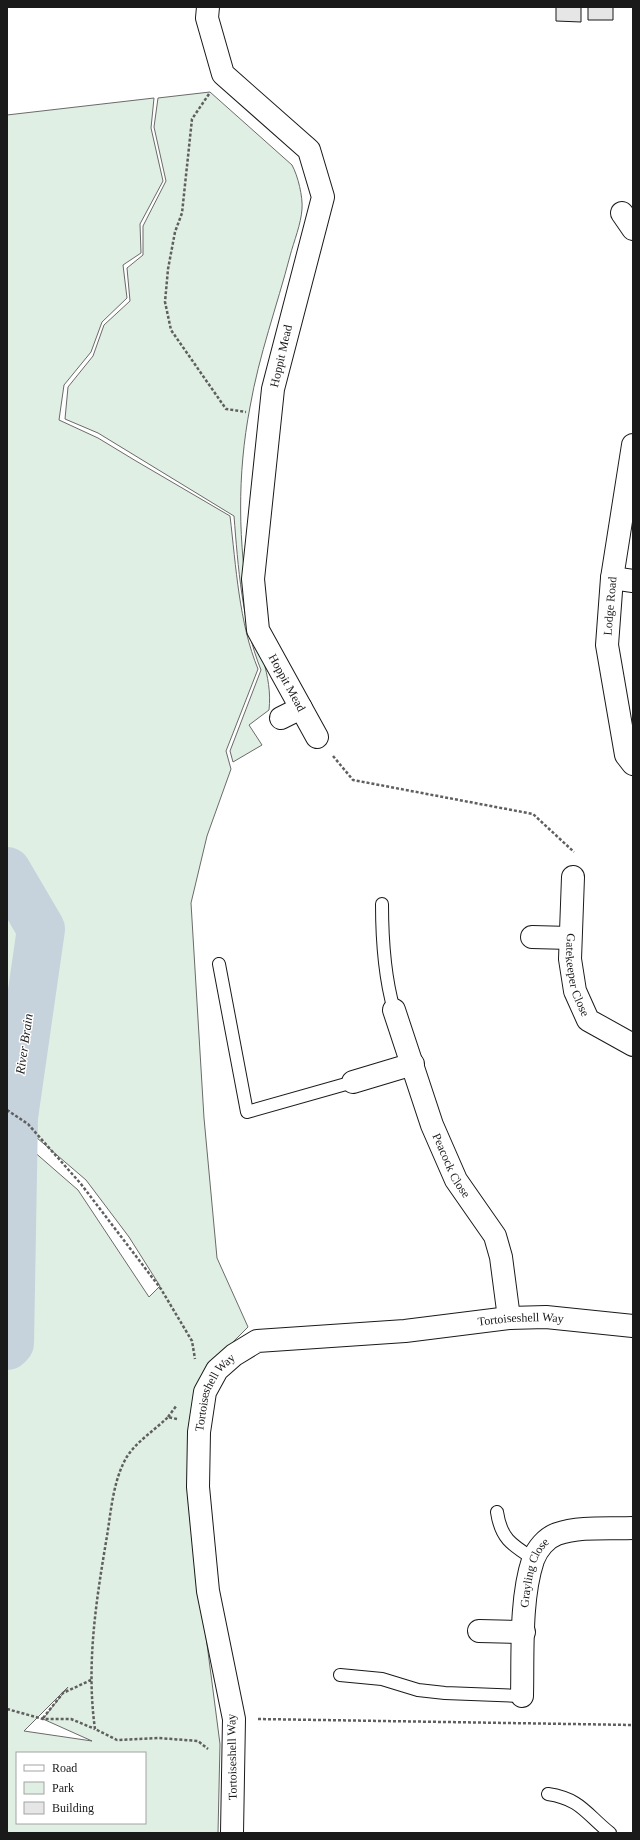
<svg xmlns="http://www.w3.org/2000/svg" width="640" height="1840" viewBox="0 0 640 1840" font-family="Georgia,serif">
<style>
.green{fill:#e0efe3;stroke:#6a6a6a;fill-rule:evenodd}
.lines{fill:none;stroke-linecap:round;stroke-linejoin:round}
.river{stroke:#c6d2dc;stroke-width:48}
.building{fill:#e6e6e6;stroke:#1a1a1a}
.service-casing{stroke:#1a1a1a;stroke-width:14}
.minor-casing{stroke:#1a1a1a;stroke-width:24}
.path{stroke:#5f5f5f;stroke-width:2.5;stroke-dasharray:3 2;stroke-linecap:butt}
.service{stroke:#fff;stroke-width:12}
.minor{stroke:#fff;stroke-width:22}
.labels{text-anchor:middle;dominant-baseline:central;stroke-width:3;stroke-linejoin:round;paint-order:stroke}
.street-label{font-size:12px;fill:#1a1a1a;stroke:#fff}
.water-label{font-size:13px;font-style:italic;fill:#1a1a1a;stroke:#fff}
</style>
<rect width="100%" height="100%" fill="#fff"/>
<path class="green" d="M210,92L292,165C298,176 303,197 302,209C301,224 294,241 290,256C277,306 259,355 250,407C237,475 238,543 250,611C256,645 273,675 269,710L249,725L262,745L233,762L230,751L261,670C242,623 238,566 234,516L98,433L65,419L68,387L93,356L104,325L130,301L127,268L143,255V226L166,181L154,127L158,98Z
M154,98L151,128L163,181L140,224L141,253L123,265L127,298L102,322L91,352L64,385L59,420L98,438L136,461L230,516C236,566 239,623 258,669L226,751L231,769L207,836L191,903L204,1118L217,1258L248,1327L208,1367L201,1598L220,1744L218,1833H7V1355L18,1343L21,1143L32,1150L78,1190L149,1297L160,1286L129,1237L86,1180L23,1126L29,1070L50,929L7,855V115ZM68,1687L43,1719L92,1741L24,1731ZM17,1753H145V1823H17Z
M7,877L41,929L7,1113Z"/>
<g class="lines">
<path class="river" d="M7,871L41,929L14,1117L10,1343L7,1346"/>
</g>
<path class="building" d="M556,7H581V22L556,21Z
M588,7H613V20H588Z"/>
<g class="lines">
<defs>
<path id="service" d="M382,904C382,940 384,975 394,1010
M219,964L247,1112L353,1082
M497,1512C501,1539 512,1545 534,1559
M340,1675L382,1679L418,1690L445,1693L522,1696
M548,1794C581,1799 586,1814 610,1833"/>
<g id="minor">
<path id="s1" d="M208,7L207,18L223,74L309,150L323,197L273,389L253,579L258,630L317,737"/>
<path d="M622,213L633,229"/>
<path d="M633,445L612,578L607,645L626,755L633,764"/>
<path d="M612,578L633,581"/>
<path d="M281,718L301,708"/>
<path id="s2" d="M573,877L570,959L575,991L588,1020L633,1045"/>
<path d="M532,937L570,938"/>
<path id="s3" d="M394,1010L432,1125L456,1180L495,1236L501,1257L509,1318"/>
<path d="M353,1082L413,1064"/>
<path d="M479,1631L524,1632"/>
<path id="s4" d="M522,1696C523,1654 520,1599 533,1560C537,1549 546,1538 557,1534C580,1526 609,1529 633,1528"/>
<path id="s5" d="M232,1833L234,1719L208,1591L198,1487L199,1432L205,1392L217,1370L234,1355L257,1341L405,1331L509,1318L546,1317L633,1326"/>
</g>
</defs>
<use href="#service" class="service-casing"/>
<use href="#minor" class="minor-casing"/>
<path class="path" d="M209,94L192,119L182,213L175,232L168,269L165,302L171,330L226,409L246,412
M333,756L353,780L533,814L574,852
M7,1110L28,1124L81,1184L161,1289L192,1341L195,1359
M168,1417L177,1405
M177,1419L168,1417C154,1431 134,1443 125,1460C113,1483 111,1511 107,1536C96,1601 86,1665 95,1729L117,1740L158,1738L198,1741L208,1749
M7,1709L43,1719H71L95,1729
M43,1718L63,1693L91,1680
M258,1719L633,1725"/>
<use href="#service" class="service"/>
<use href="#minor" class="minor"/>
</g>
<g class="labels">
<g class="street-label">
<text transform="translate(281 356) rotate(-77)">Hoppit Mead</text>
<text transform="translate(610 606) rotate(-85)">Lodge Road</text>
<text stroke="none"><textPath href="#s1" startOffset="734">Hoppit Mead</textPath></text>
<text stroke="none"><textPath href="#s2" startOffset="99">Gatekeeper Close</textPath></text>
<text stroke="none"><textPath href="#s3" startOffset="166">Peacock Close</textPath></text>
<text stroke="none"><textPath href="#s5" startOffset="784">Tortoiseshell Way</textPath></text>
<text stroke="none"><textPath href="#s5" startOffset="448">Tortoiseshell Way</textPath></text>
<text stroke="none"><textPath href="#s4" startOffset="125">Grayling Close</textPath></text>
<text transform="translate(232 1757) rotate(-91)">Tortoiseshell Way</text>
</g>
<g class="water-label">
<text transform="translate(24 1044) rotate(-82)">River Brain</text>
</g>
</g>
<rect width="640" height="1840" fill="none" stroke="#1a1a1a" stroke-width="16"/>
<rect x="16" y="1752" width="130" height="72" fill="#ffffff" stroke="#a3a3a3"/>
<rect x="24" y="1765" width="20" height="6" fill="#ffffff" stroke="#a3a3a3"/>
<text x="52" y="1772" font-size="12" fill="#1a1a1a">Road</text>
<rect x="24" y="1782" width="20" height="12" fill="#e0efe3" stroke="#a3a3a3"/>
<text x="52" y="1792" font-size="12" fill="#1a1a1a">Park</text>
<rect x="24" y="1802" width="20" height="12" fill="#e6e6e6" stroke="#a3a3a3"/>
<text x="52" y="1812" font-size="12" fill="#1a1a1a">Building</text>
</svg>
